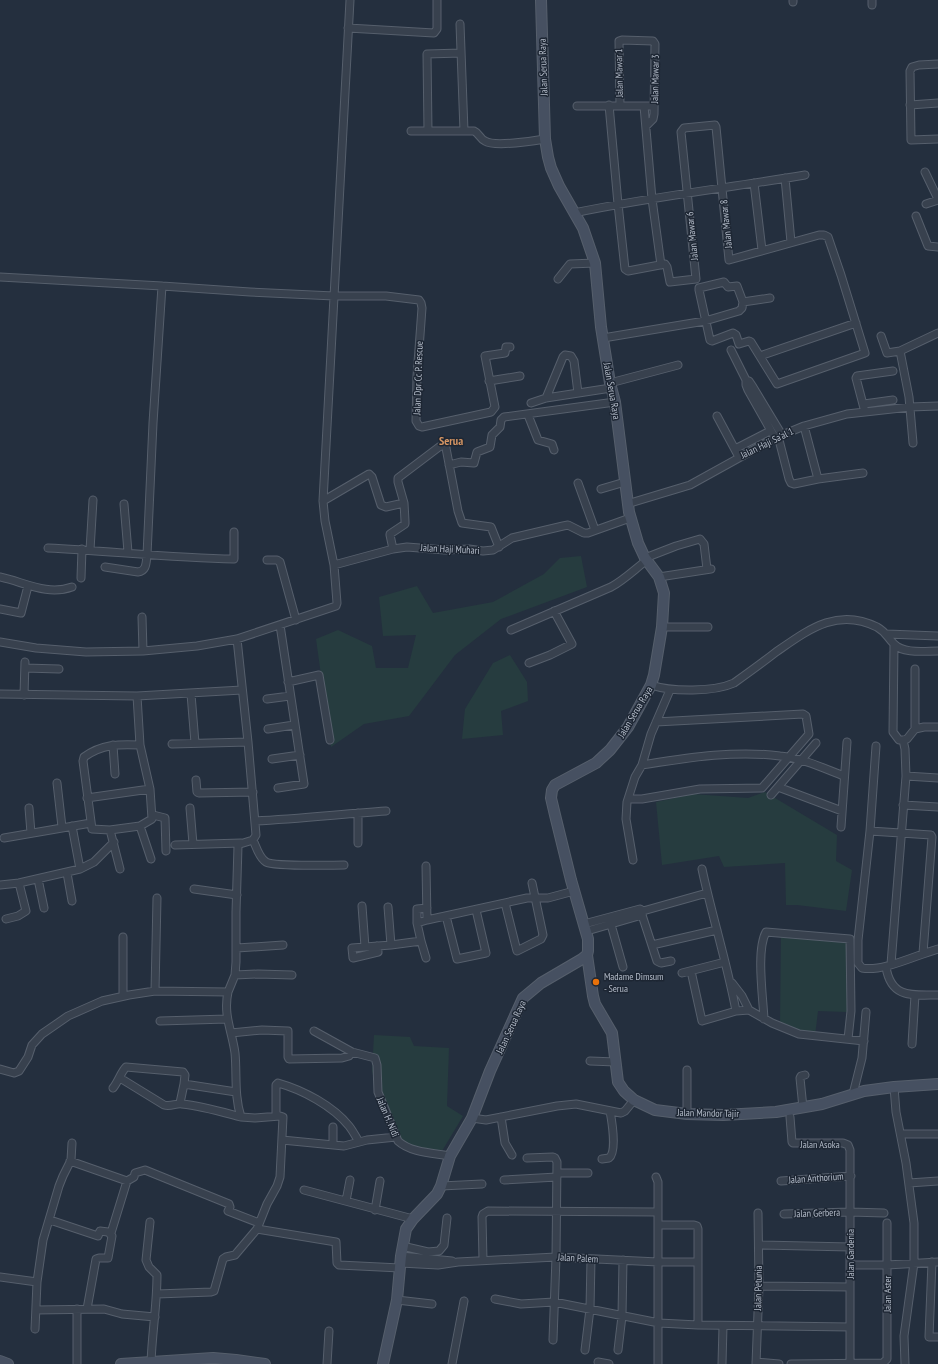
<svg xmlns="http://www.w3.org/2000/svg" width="938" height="1364" viewBox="0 0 938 1364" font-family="'PT Sans Narrow',sans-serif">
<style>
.green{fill:#263c3f}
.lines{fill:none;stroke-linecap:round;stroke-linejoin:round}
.minor-casing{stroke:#565f6c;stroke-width:9}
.secondary-casing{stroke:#565f6c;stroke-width:12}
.minor{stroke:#38414e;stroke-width:7}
.secondary{stroke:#465061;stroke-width:10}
.food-dot{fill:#e8710a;stroke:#1d2633;stroke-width:1.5}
.labels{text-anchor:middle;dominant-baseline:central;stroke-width:3;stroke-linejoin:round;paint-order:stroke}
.street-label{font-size:10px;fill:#b4bcc9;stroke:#1d2633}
.poi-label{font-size:10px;fill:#b4bcc9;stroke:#1d2633;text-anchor:start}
.quarter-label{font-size:12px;font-weight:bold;fill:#d59563;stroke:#1d2633}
</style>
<rect width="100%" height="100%" fill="#242f3e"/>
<path class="green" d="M581,556L587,587L501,619L455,655L409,716L364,724L331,747L316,639L338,630L372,646L376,668H408L416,635L383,636L379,597L417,586L433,613L493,602L544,574L560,558Z
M510,655L527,682L528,701L501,711L503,735L462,739L465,709L493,663Z
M765,792L837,835L836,861L852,870L846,911L797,905H786L785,863L724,867L719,856L662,865L656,802L693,794L748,798Z
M781,931L848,937V1012L818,1011L815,1036L780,1027Z
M374,1035L410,1037L414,1046L449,1048L447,1106L463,1116L442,1151L398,1144L378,1098L372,1071Z"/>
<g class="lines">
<defs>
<path id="minor" d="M793,0V2
M872,0V5
M460,24L464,131
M348,28L434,33L437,29V0
M938,64L919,65L912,67L910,71L911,140L938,139
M609,105L618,204L625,269L628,271L665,264L667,267L670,282L696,279L681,132L684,128L715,125L716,127L729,260L819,235H824L828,237L841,275L865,353L777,384L751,342L749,341L739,344L736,335L733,333L712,341L710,340L699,290V288L724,282L728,287L737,286L743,302L770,298
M910,105L938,103
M577,106H654
M620,106L619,41L622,40L653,41L655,44L654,114L653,119L646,126
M644,106L652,199L661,265
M411,131H474C479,133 480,139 485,141C494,147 533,141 545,139
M428,131L427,54L461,53
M925,172L938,199
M785,178L791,242
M754,183L762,250
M926,204L938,200
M574,213C650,197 728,188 805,175
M916,216L928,246L938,247
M0,277L162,286L250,292L334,296H386L419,300L421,303L422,308L417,376L416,421L419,426L422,427L491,412L495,407L485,356L505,353L506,347H510
M558,279L570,264L595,263
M881,336L887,353L900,351
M603,338L705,321L739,311L742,308L743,302
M731,350L746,380V385L748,390L775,438
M760,356L856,323
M746,380L749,381L753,387L782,435
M489,381L520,376
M610,383L678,365
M546,398L563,357L565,355L571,356L574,361L578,393
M531,403L546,398L611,388
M864,404L893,400
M865,412L856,378L857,376L893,371
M528,415L538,440L552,444L554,450
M717,416L739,457
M804,426L818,479
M778,436L789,479L791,483L794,484L818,479L863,473
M913,443L909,397L900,351L938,333
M735,449L770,431
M449,465L461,462L474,463L477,452L490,447L492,435L500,427L501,420L504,417L615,402
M578,483L595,530
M601,489L625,482
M323,501L369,474L372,477L381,505L386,507L404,503
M124,504L128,552
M627,504L690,485L775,438L804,426L847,414L910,407L938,406
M48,548C110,551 172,558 234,559V532
M393,549L390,535V534L405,524V521L404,503L398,482V478L439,447L443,445L446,446V448L458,511L462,523L491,527L499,547
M90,550L93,500
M645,558L676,546L700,539L704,544L707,569
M267,560H277L280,562L296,620
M334,565L393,549L407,547L445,550L469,549L483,551L493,550L512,538L563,526L568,525L584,533H588L630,518
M105,567L138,572C147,571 146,562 147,555L153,423L162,286
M0,577C24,582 47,596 72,587
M659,577L711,569
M81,578L82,549
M0,609L21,613L28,586
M142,617L143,651
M662,627H708
M511,630L611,587C624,580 635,569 647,560
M887,634L938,636
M0,642L36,648L86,652L143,651L197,646L237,639L336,606L337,603L334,565L325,521L323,501L350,0
M529,663L550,655L572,644L554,611
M25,668L59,669
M915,669V729
M288,682L319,675L330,740
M651,685C672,692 714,692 734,683C748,673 762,663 776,652C808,630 837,607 877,627C886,632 887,637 894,644C904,654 924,651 938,651
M0,694L137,696L242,690
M191,694L195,743
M24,695L25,662
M137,696L140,745L150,789L152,819L140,826L110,830L92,829L83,761L84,757C102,744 119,744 140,745
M267,699L290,696
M268,729L294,725
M903,740L907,739L915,729L924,727H938
M172,744L248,742
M113,745L115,774
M876,746L870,831L858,940V963L862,968C883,972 916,955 938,949
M272,759L300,755
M642,765C687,758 734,750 780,756C802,758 823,768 844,776
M906,776L938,778
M196,780L197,792L199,793L253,792
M57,783L62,827
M778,787L842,811
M278,788L304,784L280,625
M771,795L816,743
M87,798L150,789
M628,799H642L700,789L762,788L809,734L806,716L803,714L656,722
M903,805L938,807
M29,808L31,833
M190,808L193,844
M358,813V843
M153,815L165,818L166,851
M255,821C299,819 342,814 386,811
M72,826L80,869
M140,826L151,859
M841,827L847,742
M110,830L120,869
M870,831L931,835L932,837L923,953
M4,838L91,823
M253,840C256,846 259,858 266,862C275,867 330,865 344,865
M175,845L241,843
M633,860L626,819L627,802L635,777L642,765L651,734L670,690
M426,866L427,920
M702,869C712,916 727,963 736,1011
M67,873L72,901
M38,879L44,908
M0,885L19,883L80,869L94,862L114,842
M194,889L237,895
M505,903L517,951L541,939L543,935L532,883
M362,906L365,947
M388,907L391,945
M642,915L657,961L661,963L671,961
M446,916L457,959L486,953L476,910
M6,919L18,916L26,911L19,883
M610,921L623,967
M417,923V909L427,908
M584,924L640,909L643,911L707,893
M587,931L642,915L643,912
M123,937V996
M421,941L426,958
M652,945L717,930
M377,946L378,952L353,958L352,948C365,947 378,946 391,945L421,941L417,923L427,920L527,898H548L574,891
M237,948L283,945
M891,964L906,776L905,749L903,740H899L893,732L894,644
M886,967C891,999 913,995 938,995
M691,971L702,1021L736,1011L749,1010L772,1023L799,1034L864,1041
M682,973L725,962
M235,975L258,974L292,975
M732,983L742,996L749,1010
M155,991L157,898
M764,1019C763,997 756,950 766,932L850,939L851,1011L848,1039
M160,1021L227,1019
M314,1031L352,1052L375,1058L377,1065L378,1092L398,1141C411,1153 434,1153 450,1156
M231,1033L262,1030L288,1031V1057L289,1059L342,1058L349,1056L352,1052
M912,1044L915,995
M590,1061L616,1062
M0,1069L14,1073L19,1071L28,1057L32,1045L42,1034L68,1016L102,1001L129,995L155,991L228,992L235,975L236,962V912L238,846L240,844L253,840L256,835L248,742L237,639
M120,1078L164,1105C171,1107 176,1103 182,1104C202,1106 222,1112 241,1117
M894,1087L896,1112L906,1163L914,1223V1263L904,1336L905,1364
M113,1088C118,1082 121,1072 126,1067L183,1072L185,1075L184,1084
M853,1094L862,1058L866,1012
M180,1103L184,1084L236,1092
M803,1108L800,1078L801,1076L805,1075
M687,1114V1070
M276,1116V1085L278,1083C303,1090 333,1106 349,1126C353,1131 356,1137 359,1142
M501,1117L505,1143L512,1155
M790,1117L792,1142L793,1143H843L848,1145L850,1150V1363
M472,1118L486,1120L557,1106L576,1104L621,1113L625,1111L634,1100
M901,1134H938
M282,1140L344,1146L367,1140L396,1137
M333,1145V1127
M527,1158L553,1157L555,1158L557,1162L556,1257L553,1340
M602,1159L609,1158C617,1152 612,1122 610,1111
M70,1161L127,1181L134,1177L135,1173L145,1170L229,1204L230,1207L228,1211L259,1223
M557,1173H588
M656,1177L658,1182V1364
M504,1180L557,1177
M781,1181L851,1176
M909,1183L938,1181
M441,1186L482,1184
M304,1190L413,1219
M346,1201L350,1180
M375,1210L380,1181
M784,1214L850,1212L884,1213
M50,1220L98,1236L100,1231L108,1232L112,1236L108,1258H99L96,1259L87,1309
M150,1222L146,1260L149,1267L157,1275C157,1305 152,1333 151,1363
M658,1225H694L697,1226L698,1229V1325
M257,1229L336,1242L337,1263L339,1265L400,1268
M111,1233L127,1181
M759,1245L850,1247
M402,1246L428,1252L439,1251L444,1245L447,1218
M401,1256L452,1261
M483,1260L482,1217L483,1214L488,1211L658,1212
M932,1262L929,1337H938
M400,1263L438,1265L458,1262L556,1257L658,1262H698
M850,1265H887L938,1262
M0,1277L37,1282
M759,1286L850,1287
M157,1294L211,1292L214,1291L223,1259L226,1257L235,1255L257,1229L267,1204L277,1186L280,1177L283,1117L280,1116L255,1118L241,1117C234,1096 237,1074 235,1053C232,1031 223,1015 228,992
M495,1299L521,1304L554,1302L659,1323L698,1325L850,1327
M397,1300L432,1304
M36,1310L104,1309L122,1314L155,1317
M35,1329L37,1282L43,1240L59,1186L63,1176L71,1160L72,1143
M585,1350L590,1309L591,1259
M618,1350L622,1316L623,1260
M598,1362L609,1364
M756,1362L779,1364
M77,1364V1309
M327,1364L329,1331
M452,1364L464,1301
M722,1364L723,1326
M756,1364L759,1286L758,1213
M791,1364L883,1363L887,1359V1223"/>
<path id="secondary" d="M587,955L593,996L595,1004L612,1033L618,1082L624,1091L634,1100L655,1110L687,1114L723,1115L776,1112L822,1104L864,1091L894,1087L938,1084
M0,1361L8,1364
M121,1364L213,1358L236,1360L265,1364
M383,1364L397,1300L401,1256L406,1229L413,1219L437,1194L441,1186L450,1156L472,1118L490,1071L523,998L541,983L582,959L587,955L588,951V939L571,880L555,815L551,798L552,790L555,785L596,763L610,750L628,727L651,685L654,675L662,627L664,593L659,577L645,558L638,543L629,512L615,402L610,383L601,327L595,263L583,228L559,186L551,168L548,157L545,139L541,0"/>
</defs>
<use href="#minor" class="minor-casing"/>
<use href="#secondary" class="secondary-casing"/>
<use href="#minor" class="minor"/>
<use href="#secondary" class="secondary"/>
</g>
<circle class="food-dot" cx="596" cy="982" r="4"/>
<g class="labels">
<g class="street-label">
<text transform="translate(543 67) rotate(-92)">Jalan Serua Raya</text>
<text transform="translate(619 73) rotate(-91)">Jalan Mawar 1</text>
<text transform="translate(655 79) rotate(-89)">Jalan Mawar 3</text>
<text transform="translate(726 224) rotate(-96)">Jalan Mawar 8</text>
<text transform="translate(692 236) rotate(-96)">Jalan Mawar 6</text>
<text transform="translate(418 378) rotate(-88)">Jalan Dpr Cc P. Rescue</text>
<text transform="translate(612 391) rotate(80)">Jalan Serua Raya</text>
<text transform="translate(767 443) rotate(-26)">Jalan Haji Sa'al 1</text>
<text transform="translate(450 549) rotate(3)">Jalan Haji Muhari</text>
<text transform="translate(635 712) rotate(-59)">Jalan Serua Raya</text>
<text transform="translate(511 1027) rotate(-65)">Jalan Serua Raya</text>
<text transform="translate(708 1113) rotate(1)">Jalan Mandor Tajir</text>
<text transform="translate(388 1117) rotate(67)">Jalan H. Nidi</text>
<text x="820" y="1144">Jalan Asoka</text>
<text transform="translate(816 1178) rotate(-4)">Jalan Anthorium</text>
<text transform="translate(817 1213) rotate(-2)">Jalan Gerbera</text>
<text transform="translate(850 1254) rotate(-90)">Jalan Gardenia</text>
<text transform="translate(578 1258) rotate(3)">Jalan Palem</text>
<text transform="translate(758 1288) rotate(-89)">Jalan Petunia</text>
<text transform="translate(887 1294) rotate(-90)">Jalan Aster</text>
</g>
<g class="poi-label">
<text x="604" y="976">Madame Dimsum<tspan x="604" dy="12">- Serua</tspan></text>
</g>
<g class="quarter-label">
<text x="451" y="440">Serua</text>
</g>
</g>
</svg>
